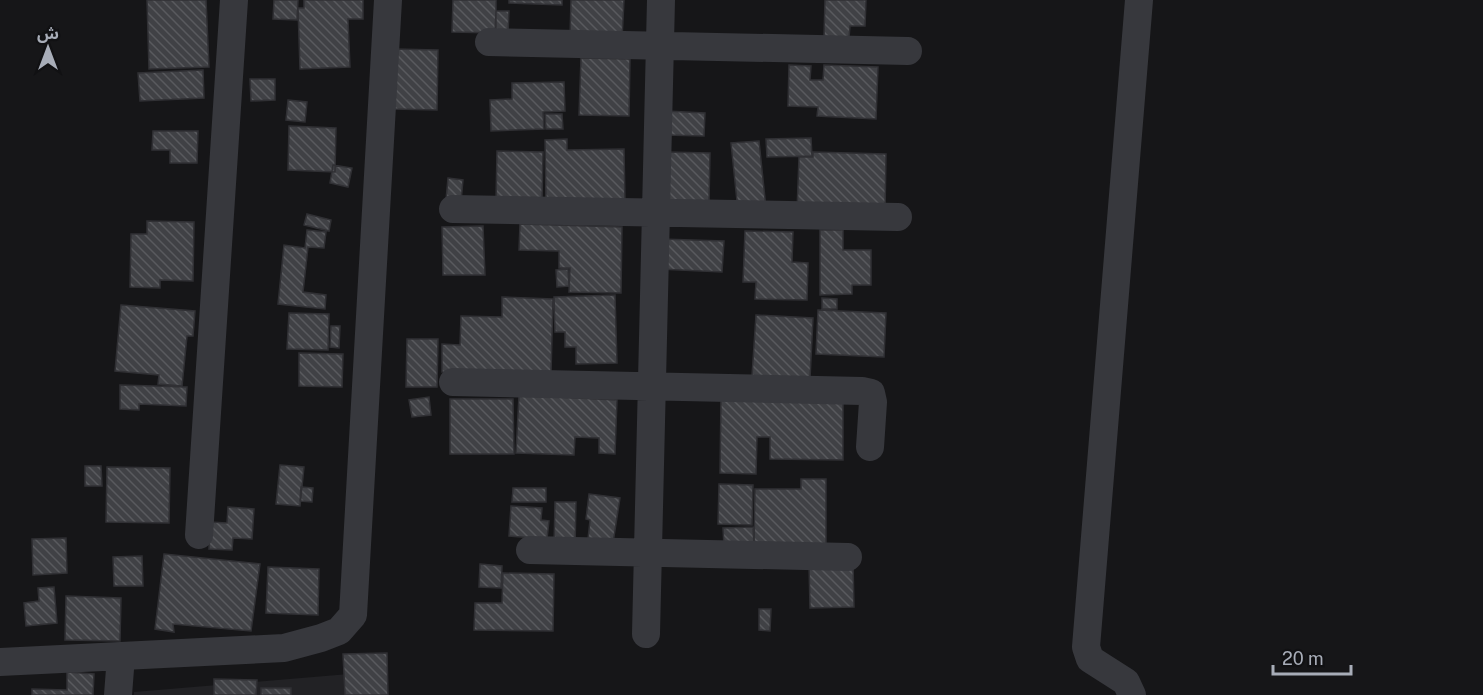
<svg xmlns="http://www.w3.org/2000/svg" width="1483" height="695" viewBox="0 0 1483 695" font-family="'Public Sans','Noto Sans Arabic',sans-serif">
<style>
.built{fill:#222225}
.building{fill:url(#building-back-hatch);stroke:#303034;stroke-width:1.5}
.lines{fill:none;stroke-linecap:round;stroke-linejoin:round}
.street{stroke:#37383d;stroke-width:28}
</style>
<defs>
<pattern id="building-back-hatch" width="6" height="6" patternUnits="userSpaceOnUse" patternTransform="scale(1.5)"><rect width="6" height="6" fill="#404145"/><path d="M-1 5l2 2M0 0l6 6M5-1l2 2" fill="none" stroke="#595a5e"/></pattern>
</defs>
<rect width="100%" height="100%" fill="#161618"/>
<path class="built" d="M349,674V695H134V692Z"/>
<path class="building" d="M147,0H206L209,67L149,69Z
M274,0H298L297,20L273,19Z
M304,0H363V19H348L350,67L300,69L298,8H304Z
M453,0H496V33L452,32Z
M509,0H562V5L509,3Z
M571,0H624L622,39L570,37Z
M825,0H866L865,26H850L849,38L824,37Z
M496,11H509L508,34L495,33Z
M394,49L438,50L437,110L393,109Z
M581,58L630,59L629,116L579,115Z
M789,65L811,66L810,80H823L824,65L878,67L876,119L817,116L818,107L788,106Z
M203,70L204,98L140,101L138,73Z
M250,79H275V100L251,101Z
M564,82L565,111L543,112L544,129L491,131L490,100L512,99V83Z
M288,100L307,102L305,122L286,120Z
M666,111L705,113L704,136L665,135Z
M545,114H562L563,129H546Z
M289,126L336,128L335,172L288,170Z
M153,131H198L197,163H170V150H152Z
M811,138L812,156L767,157L766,139Z
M567,139V150L624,149L625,201L546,203L545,140Z
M759,141L766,208L738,211L731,143Z
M497,151L543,152L542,201L496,200Z
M666,152L710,153L709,203L665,202Z
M813,152L886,154L885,213L797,211L799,157H813Z
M333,165L352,168L348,187L330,183Z
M448,178L463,180L461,202L446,200Z
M307,214L331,220L329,231L304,225Z
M147,221L194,222L193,281L160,280V288L130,287L131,234H147Z
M520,224L622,227L621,293L569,292L570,268H559V251L519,250Z
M483,226L485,275H443L442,227Z
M307,230L326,232L324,248L308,247L303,292L326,295L325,309L278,304L284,245L305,248Z
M820,230H843V250H871V285H852V294L820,295Z
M745,231L793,232L792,262L808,263L807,300L755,299L756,282H743Z
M660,239L724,241L722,272L659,269Z
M568,269L569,286L557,287L556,270Z
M615,295L617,363L576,364V347H565V332H555L554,297Z
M502,297L553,299L551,374L442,372V344L460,345L461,316L502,317Z
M822,298L837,299V309H822Z
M121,305L195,311L193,336H187L182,386L158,384L159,375L115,371Z
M818,310L886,313L884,357L816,354Z
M289,313L329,314L328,350L287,349Z
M756,315L813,318L810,379L752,376Z
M331,326H340L339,348L330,347Z
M407,339H438L437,387H406Z
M299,353L343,354L342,387L299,386Z
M120,385L187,387L186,406L139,404V410L120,409Z
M519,395L617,400L615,454L599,453V438L575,437L574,455L516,453Z
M429,397L431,415L412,417L409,400Z
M450,399H513L514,454H450Z
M721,399L843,400V460L770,459V437H757L756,474L720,473Z
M280,465L304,467L300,506L276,504Z
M85,466H101L102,486H85Z
M107,467L170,468L169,523L106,522Z
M801,479H826V548L754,547L755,489H801Z
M719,484L753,485L752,525L718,524Z
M301,487L313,488L312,502L300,501Z
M513,488H546V502H512Z
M589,494L620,498L613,543L588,539L590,520L586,519Z
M555,502H576L575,548L554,547Z
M511,506L542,508L541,520L549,521L547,539L509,536Z
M228,507L254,509L252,539L233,538L232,550L209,549L210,522L227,523Z
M753,527L754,546L724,547L723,528Z
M66,538L67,573L33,575L32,539Z
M164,554L260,564L251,631L173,624L174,632L155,629Z
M142,556L143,586H114L113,557Z
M853,563L854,607L810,608L809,564Z
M480,564L502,566L501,588L479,587Z
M268,567L319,569L318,615L266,613Z
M503,573L554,574L553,631L474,630L475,603H502Z
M54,587L57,623L26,626L24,603L39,601L38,588Z
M66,596L121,598L120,641L65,640Z
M759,609H771L770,631L759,630Z
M387,653L388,695H345L343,654Z
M67,672L94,674L93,695H32V689L67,690Z
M214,679L257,680L256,695H214Z
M261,688H291V695H261Z"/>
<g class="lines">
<path class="street" d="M489,42L908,51
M453,209L898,217
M453,382L862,391L871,393L873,402L870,447
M199,535L234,0
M530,550L848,557
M646,634L661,0
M0,662L284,648L321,638L339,631L353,615L388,0
M118,695L121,656
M1132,695L1126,682L1090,659L1086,647L1139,0"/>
</g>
<g transform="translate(48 48)" stroke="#111113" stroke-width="4.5" paint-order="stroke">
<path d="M0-4.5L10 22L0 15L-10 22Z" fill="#a8adb8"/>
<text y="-9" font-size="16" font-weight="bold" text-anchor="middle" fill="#a8adb8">ش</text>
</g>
<path d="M1273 665v9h78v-9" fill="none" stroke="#a8adb8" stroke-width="3"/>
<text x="1282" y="665" font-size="18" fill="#a8adb8" stroke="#111113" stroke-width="4.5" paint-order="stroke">20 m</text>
</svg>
